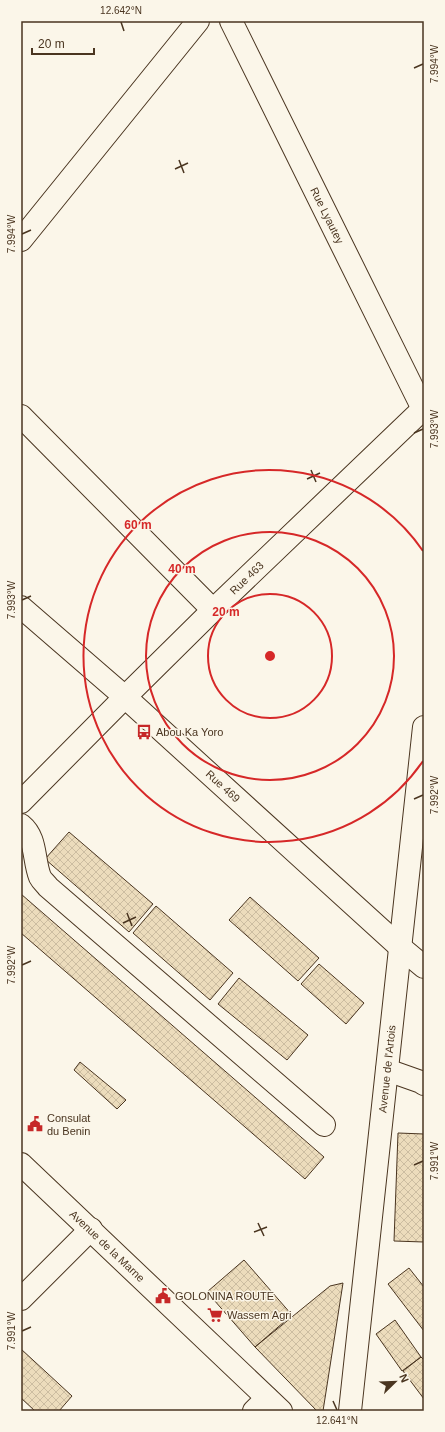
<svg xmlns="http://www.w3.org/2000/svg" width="445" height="1432" viewBox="0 0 445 1432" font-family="Arial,sans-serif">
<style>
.building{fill:url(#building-cross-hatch);stroke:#4a3520}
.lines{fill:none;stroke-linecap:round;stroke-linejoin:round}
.minor-casing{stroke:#4a3520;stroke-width:24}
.minor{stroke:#fbf6e9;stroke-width:22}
.ticks{fill:none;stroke:#4a3520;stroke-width:1.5}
.ring{fill:none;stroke:#d62828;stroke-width:2}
.labels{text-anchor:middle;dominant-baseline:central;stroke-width:3;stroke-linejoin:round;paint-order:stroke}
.street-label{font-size:11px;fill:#4a3520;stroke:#fbf6e9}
.poi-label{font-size:11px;fill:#4a3520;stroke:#fbf6e9;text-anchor:start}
.centre{fill:#d62828;stroke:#fbf6e9;stroke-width:2}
.ring-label{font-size:12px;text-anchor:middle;font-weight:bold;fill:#d62828;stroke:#fbf6e9;stroke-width:3;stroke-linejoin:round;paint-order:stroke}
.neatline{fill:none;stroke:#4a3520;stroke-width:1.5}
.ticks-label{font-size:10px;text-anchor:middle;fill:#4a3520}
</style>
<defs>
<pattern id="building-cross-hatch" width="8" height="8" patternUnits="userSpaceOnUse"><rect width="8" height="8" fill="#ecdcbc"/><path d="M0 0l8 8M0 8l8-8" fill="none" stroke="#ccbda1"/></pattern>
</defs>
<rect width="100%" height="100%" fill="#fbf6e9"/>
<path class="building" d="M69,832L153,904L129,932L45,859Z
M21,894L324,1157L305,1179L21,933Z
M250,897L319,958L298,981L229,920Z
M156,906L233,973L210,1000L133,933Z
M319,964L364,1003L346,1024L301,984Z
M239,978L308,1035L287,1060L218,1004Z
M80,1062L126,1100L117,1109L74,1070Z
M398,1133L424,1134V1242L394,1241Z
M244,1260L292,1315L255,1347L207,1292Z
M409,1268L424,1287V1331L388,1284Z
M343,1283L323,1411H317L255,1347L330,1286Z
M395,1320L421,1357L402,1371L376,1334Z
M21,1349L72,1396L59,1411H35L21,1398Z
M421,1357L424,1360V1399L403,1371Z"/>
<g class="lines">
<defs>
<g id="minor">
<path id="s1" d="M231,21L423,409"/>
<path d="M21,240L198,21"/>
<path d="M21,416L213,610"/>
<path id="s2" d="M21,607L125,697L400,947L424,967"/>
<path id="s3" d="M21,802L125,697L213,610L424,408"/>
<path d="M21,825C37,838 33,859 40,877C42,881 46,884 48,887L324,1125"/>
<path d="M387,1070L421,1082L424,1084"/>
<path id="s4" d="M21,1164L281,1411"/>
<path d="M21,1299L91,1229"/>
<path d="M254,1411L267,1398"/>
<path id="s5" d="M350,1411L424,727"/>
</g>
</defs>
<use href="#minor" class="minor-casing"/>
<use href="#minor" class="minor"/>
</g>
<path class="ticks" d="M121,22L124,31M414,68L423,64M179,160L184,173M175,169L188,163M22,234L31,230M414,433L423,429M311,470L316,482M307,479L320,473M22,600L31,596M414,799L423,795M127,913L132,926M123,923L136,917M22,965L31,961M414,1165L423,1161M258,1223L264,1236M254,1232L267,1227M22,1331L31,1327M333,1401L337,1410"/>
<g class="ring">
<circle cx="270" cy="656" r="62"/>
<circle cx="270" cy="656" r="124"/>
<path d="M423 761A186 186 0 1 1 423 551"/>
</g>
<defs>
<symbol id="bus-bare" viewBox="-9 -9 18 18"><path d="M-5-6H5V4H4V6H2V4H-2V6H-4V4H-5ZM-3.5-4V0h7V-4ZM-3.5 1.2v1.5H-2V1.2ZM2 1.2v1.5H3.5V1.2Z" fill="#c62828" stroke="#fbf6e9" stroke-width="2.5" paint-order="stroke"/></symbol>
<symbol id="civic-bare" viewBox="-9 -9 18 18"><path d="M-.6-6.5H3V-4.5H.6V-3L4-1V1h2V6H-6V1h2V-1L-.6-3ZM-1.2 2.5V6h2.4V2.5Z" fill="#c62828" stroke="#fbf6e9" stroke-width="2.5" paint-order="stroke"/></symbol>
<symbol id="supermarket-bare" viewBox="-9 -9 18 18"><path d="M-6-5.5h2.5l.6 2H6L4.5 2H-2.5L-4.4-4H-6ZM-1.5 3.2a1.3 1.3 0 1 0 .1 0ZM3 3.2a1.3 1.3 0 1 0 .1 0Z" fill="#c62828" stroke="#fbf6e9" stroke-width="2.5" paint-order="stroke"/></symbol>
</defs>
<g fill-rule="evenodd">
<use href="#bus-bare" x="133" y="721" width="22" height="22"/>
<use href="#civic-bare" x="24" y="1113" width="22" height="22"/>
<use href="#civic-bare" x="152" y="1285" width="22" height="22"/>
<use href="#supermarket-bare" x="204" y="1304" width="22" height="22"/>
</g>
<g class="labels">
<g class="street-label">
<text stroke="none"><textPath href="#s1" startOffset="217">Rue Lyautey</textPath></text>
<text stroke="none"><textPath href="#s3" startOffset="318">Rue 463</textPath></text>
<text stroke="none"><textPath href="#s2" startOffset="270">Rue 469</textPath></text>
<text stroke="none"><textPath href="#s5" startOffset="344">Avenue de l'Artois</textPath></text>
<text stroke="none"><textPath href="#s4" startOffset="119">Avenue de la Marne</textPath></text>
</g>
<g class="poi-label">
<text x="156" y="732">Abou Ka Yoro</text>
<text x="47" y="1118">Consulat<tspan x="47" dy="13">du Benin</tspan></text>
<text x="175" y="1296">GOLONINA ROUTE</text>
<text x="227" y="1315">Wassem Agri</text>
</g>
</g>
<circle cx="270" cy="656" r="6" class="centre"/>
<g class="ring-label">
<text x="138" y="529">60 m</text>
<text x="182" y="573">40 m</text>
<text x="226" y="616">20 m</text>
</g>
<rect width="445" height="1432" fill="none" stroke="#fbf6e9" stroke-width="44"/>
<g transform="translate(395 1382) rotate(67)" stroke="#fbf6e9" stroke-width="3" paint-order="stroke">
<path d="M0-3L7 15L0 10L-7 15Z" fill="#4a3520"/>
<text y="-6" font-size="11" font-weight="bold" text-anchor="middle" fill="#4a3520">N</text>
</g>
<path d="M32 48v6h62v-6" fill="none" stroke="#4a3520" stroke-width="2"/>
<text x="38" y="48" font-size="12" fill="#4a3520" stroke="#fbf6e9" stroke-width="3" paint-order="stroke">20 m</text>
<rect x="22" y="22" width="401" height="1388" class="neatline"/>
<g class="ticks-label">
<text x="121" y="14">12.642°N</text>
<text transform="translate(434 64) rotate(-90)" y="4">7.994°W</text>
<text transform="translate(11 234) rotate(-90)" y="4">7.994°W</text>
<text transform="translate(434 429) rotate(-90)" y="4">7.993°W</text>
<text transform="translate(11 600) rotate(-90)" y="4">7.993°W</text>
<text transform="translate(434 795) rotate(-90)" y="4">7.992°W</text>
<text transform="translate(11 965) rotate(-90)" y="4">7.992°W</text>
<text transform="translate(434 1161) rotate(-90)" y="4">7.991°W</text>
<text transform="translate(11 1331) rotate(-90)" y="4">7.991°W</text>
<text x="337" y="1424">12.641°N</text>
</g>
</svg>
